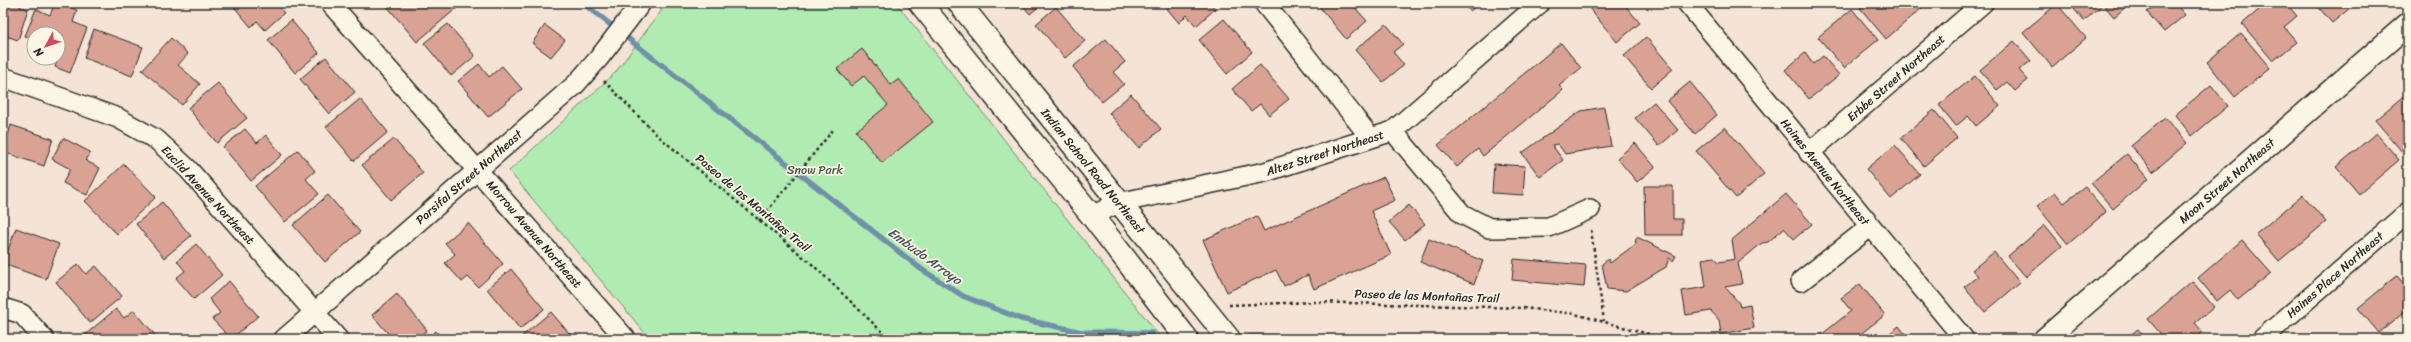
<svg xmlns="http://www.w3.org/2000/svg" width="2411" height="342" viewBox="0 0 2411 342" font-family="Sriracha,sans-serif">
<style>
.green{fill:#b0ecb2;stroke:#6e8c6e}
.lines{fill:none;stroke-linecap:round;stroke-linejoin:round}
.stream{stroke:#6f90a8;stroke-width:5.5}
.building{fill:#daa294;stroke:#2b2b2b}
.minor-casing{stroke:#2b2b2b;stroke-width:22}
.tertiary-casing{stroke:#2b2b2b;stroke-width:25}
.path{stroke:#2b2b2b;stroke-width:2.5;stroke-dasharray:3 3;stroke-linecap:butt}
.minor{stroke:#fcf5e5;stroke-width:19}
.tertiary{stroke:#fcf5e5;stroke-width:22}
.labels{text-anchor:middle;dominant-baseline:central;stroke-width:3.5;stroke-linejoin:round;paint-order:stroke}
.street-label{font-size:12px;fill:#2b2b2b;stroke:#fcf5e5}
.park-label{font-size:12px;fill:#4c5b4d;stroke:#fcf5e5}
.water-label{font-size:13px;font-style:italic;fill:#48555f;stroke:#fcf5e5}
</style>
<rect width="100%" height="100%" fill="#f5e4d5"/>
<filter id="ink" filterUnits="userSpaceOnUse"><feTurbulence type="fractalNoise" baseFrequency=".025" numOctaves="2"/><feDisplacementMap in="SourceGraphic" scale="8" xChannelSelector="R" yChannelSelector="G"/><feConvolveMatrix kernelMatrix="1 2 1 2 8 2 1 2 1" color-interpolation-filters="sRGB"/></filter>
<g filter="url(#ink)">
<path class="green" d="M667,3H896L1162,339H650L509,171L615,73Z"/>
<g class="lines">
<path class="stream" d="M583,3L921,269L963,296L1021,319L1082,332L1152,333
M1250,337L1459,339"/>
</g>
<path class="building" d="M3,3H22L20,7L28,9L18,40L3,35Z
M55,3H61L77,10L73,22L87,28L70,73L55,67L61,50L58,49V34H34V39L25,36L36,9L50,15Z
M231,3H276L284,13L265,30L257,21L251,27Z
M388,3H457L459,6L417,42L386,5Z
M1021,3H1043L1030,14Z
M1166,3H1210L1215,9L1196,26L1187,15L1179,23L1164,5Z
M1351,3L1367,21L1346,39L1317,4Z
M1444,3H1455L1448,8Z
M1463,3H1480L1470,11Z
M1595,3H1623L1640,23L1617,42L1589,8Z
M1866,3H1917L1922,8L1886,39L1860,8Z
M2069,3H2127L2128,5L2114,17L2103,4L2084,21Z
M2158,3H2175L2185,15L2164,32L2147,12Z
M2267,3H2286L2297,16L2284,27L2297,42L2273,61L2242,24Z
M2315,3H2356L2332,23Z
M2057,4L2086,38L2052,67L2023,32Z
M1056,7L1085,41L1065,58L1036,24Z
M1852,9L1878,40L1844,68L1818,37Z
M1224,19L1252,52L1227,74L1199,40Z
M291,20L319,53L295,73L268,40Z
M448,24L475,56L451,76L424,43Z
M1386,24L1403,44L1393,52L1404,65L1383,82L1355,50Z
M545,25L565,40L551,57L532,43Z
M94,29L143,47L132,76L84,58Z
M2241,33L2270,68L2235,97L2207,62Z
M1646,37L1673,69L1651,88L1624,56Z
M171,38L188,54L178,65L200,84L182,105L142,70Z
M1106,39L1125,62L1113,72L1124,84L1102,102L1073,67Z
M2014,41L2031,61L2019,70L2028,80L2015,91L2007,82L1997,90L1980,70Z
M1561,43L1581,68L1559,86L1563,90L1483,156L1478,149L1457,167L1438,145Z
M862,49L891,85L899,79L933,122L882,163L856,131L888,105L864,76L851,86L837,69Z
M1805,53L1813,64L1823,56L1839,75L1809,99L1785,70Z
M326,57L355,92L329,114L300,79Z
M479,64L489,77L502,66L522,89L488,117L458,81Z
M1260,65L1289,99L1269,115L1260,104L1251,111L1232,89Z
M1975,76L2000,106L1976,126L1968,116L1956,126L1939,105Z
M1690,82L1717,115L1695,134L1667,101Z
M218,83L247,118L217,143L188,108Z
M2211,85L2228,106L2192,136L2175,115Z
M2408,92V151L2404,154L2375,120Z
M1131,94L1161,129L1139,148L1109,113Z
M360,99L388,132L354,161L326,127Z
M1654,102L1678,130L1659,146L1635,118Z
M1604,107L1611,146L1565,154L1558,144L1552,145L1563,160L1540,177L1522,153L1581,111Z
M1934,110L1957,138L1924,166L1901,138Z
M2165,118L2187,143L2153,172L2131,146Z
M11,125L53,139L44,166L3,152Z
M1725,127L1764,174L1736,198L1696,151Z
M245,129L257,143L266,135L282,155L251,181L223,147Z
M2376,133L2399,160L2359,194L2336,167Z
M63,138L90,152L86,161L100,168L87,195L63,183L70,169L52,159Z
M394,139L423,173L391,200L362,165Z
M1635,143L1655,167L1637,182L1617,158Z
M1895,145L1920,174L1891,199L1866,169Z
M298,150L315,171L306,179L319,194L285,222L255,186Z
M2127,154L2148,179L2113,209L2091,183Z
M124,164L156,197L117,234L85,201Z
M1494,164L1525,166L1523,195L1492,193Z
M1384,177L1395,200L1371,211L1391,255L1314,289L1308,275L1284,286L1276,270L1227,292L1203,240L1257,216L1264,231Z
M1644,186H1673V219H1682V235H1645Z
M2085,187L2106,212L2068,244L2037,206L2055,192L2064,203Z
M1786,194L1812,224L1794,239L1784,228L1768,242L1762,243L1738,263L1742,284L1725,287L1739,303L1740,307L1750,305L1754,328L1721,334L1719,320L1711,311L1686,315L1682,291L1706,287L1702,259L1714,257L1719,262L1735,259L1732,240Z
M328,195L360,232L325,262L293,225Z
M2303,195L2326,222L2279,261L2256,234Z
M162,202L191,236L164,258L136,224Z
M1409,205L1425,224L1405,240L1389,222Z
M468,223L503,264L478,287L468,277L462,282L445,263L455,254L445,243Z
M2045,225L2062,246L2026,277L2008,256Z
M16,228L59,244L46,279L3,264Z
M3,231L8,232L3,245Z
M1637,237L1676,256L1673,261L1669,258L1666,267L1626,291L1607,289L1602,264L1608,259L1610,263L1637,243L1635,242Z
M1429,239L1483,261L1474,284L1420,262Z
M2242,240L2271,273L2238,300L2230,290L2217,301L2198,278Z
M196,244L222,275L194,299L176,278L185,271L177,261Z
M1994,252L2020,283L1985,312L1964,287L1978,276L1972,270Z
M1514,259L1586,265L1584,287L1512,280Z
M78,264L86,274L96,266L122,296L90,323L56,282Z
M511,269L544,309L520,329L487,289Z
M2397,276L2408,289V309L2379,333L2358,308Z
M229,281L258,316L231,339L212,319L220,313L209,299Z
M2192,281L2214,307L2195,323L2203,332L2195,339H2165L2148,319Z
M1860,284L1885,315L1854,339H1816L1851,311L1841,298Z
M397,294L427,330L416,339H393L372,315Z
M116,309L124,318L134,310L155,335L151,339H80Z
M551,312L574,339H523L521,337Z
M1899,326L1909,339H1882Z
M2138,329L2146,339H2125Z
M436,331L442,339H426Z"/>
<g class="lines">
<defs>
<path id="minor" d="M330,3L626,339
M1264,3L1370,137
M1687,3L1964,339
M3,77L118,118L157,140L188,169L338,339
M1393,131L1462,214L1489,228L1549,227L1590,209
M1809,153L1983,3
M1092,216L1118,203L1265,172L1393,131L1540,3
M1801,281L1870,227
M3,308L22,314L44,339
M284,339L575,85L599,58L641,3
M2262,339L2408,212"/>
<path id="tertiary" d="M920,3L1092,216L1187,339
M959,3L1229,339
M2045,339L2408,24"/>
</defs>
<use href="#minor" class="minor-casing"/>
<use href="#tertiary" class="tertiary-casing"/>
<path class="path" d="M604,81L657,135L813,265L879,329L894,339
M759,221L833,130
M1591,230L1604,321
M1229,305L1315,302L1523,308L1575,314L1667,339"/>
<use href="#minor" class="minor"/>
<use href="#tertiary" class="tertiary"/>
</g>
</g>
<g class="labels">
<g class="street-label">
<text transform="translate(1896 78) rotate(-41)">Erbbe Street Northeast</text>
<text transform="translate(1325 153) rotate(-18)">Altez Street Northeast</text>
<text transform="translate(1093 171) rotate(51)">Indian School Road Northeast</text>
<text transform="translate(1825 172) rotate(51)">Haines Avenue Northeast</text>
<text transform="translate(469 177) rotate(-41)">Parsifal Street Northeast</text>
<text transform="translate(2227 181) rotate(-41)">Moon Street Northeast</text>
<text transform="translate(208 195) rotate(47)">Euclid Avenue Northeast</text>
<text transform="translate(753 203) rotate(40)">Paseo de las Montañas Trail</text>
<text transform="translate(534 234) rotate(49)">Morrow Avenue Northeast</text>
<text transform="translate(2335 275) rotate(-41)">Haines Place Northeast</text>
<text transform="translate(1427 296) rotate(2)">Paseo de las Montañas Trail</text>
</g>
<g class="park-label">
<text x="815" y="170">Snow Park</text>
</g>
<g class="water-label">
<text transform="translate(925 256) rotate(36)">Embudo Arroyo</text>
</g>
</g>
<rect width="2411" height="342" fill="none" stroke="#fcf5e5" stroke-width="16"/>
<rect x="8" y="8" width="2395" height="326" fill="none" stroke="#2b2b2b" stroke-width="1.5" filter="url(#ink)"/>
<g transform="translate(46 46) rotate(230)"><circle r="19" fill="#fcf5e5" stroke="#a8a49b"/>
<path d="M0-3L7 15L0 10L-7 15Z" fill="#d1495b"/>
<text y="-6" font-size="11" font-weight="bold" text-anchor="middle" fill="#2b2b2b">N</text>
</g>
</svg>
